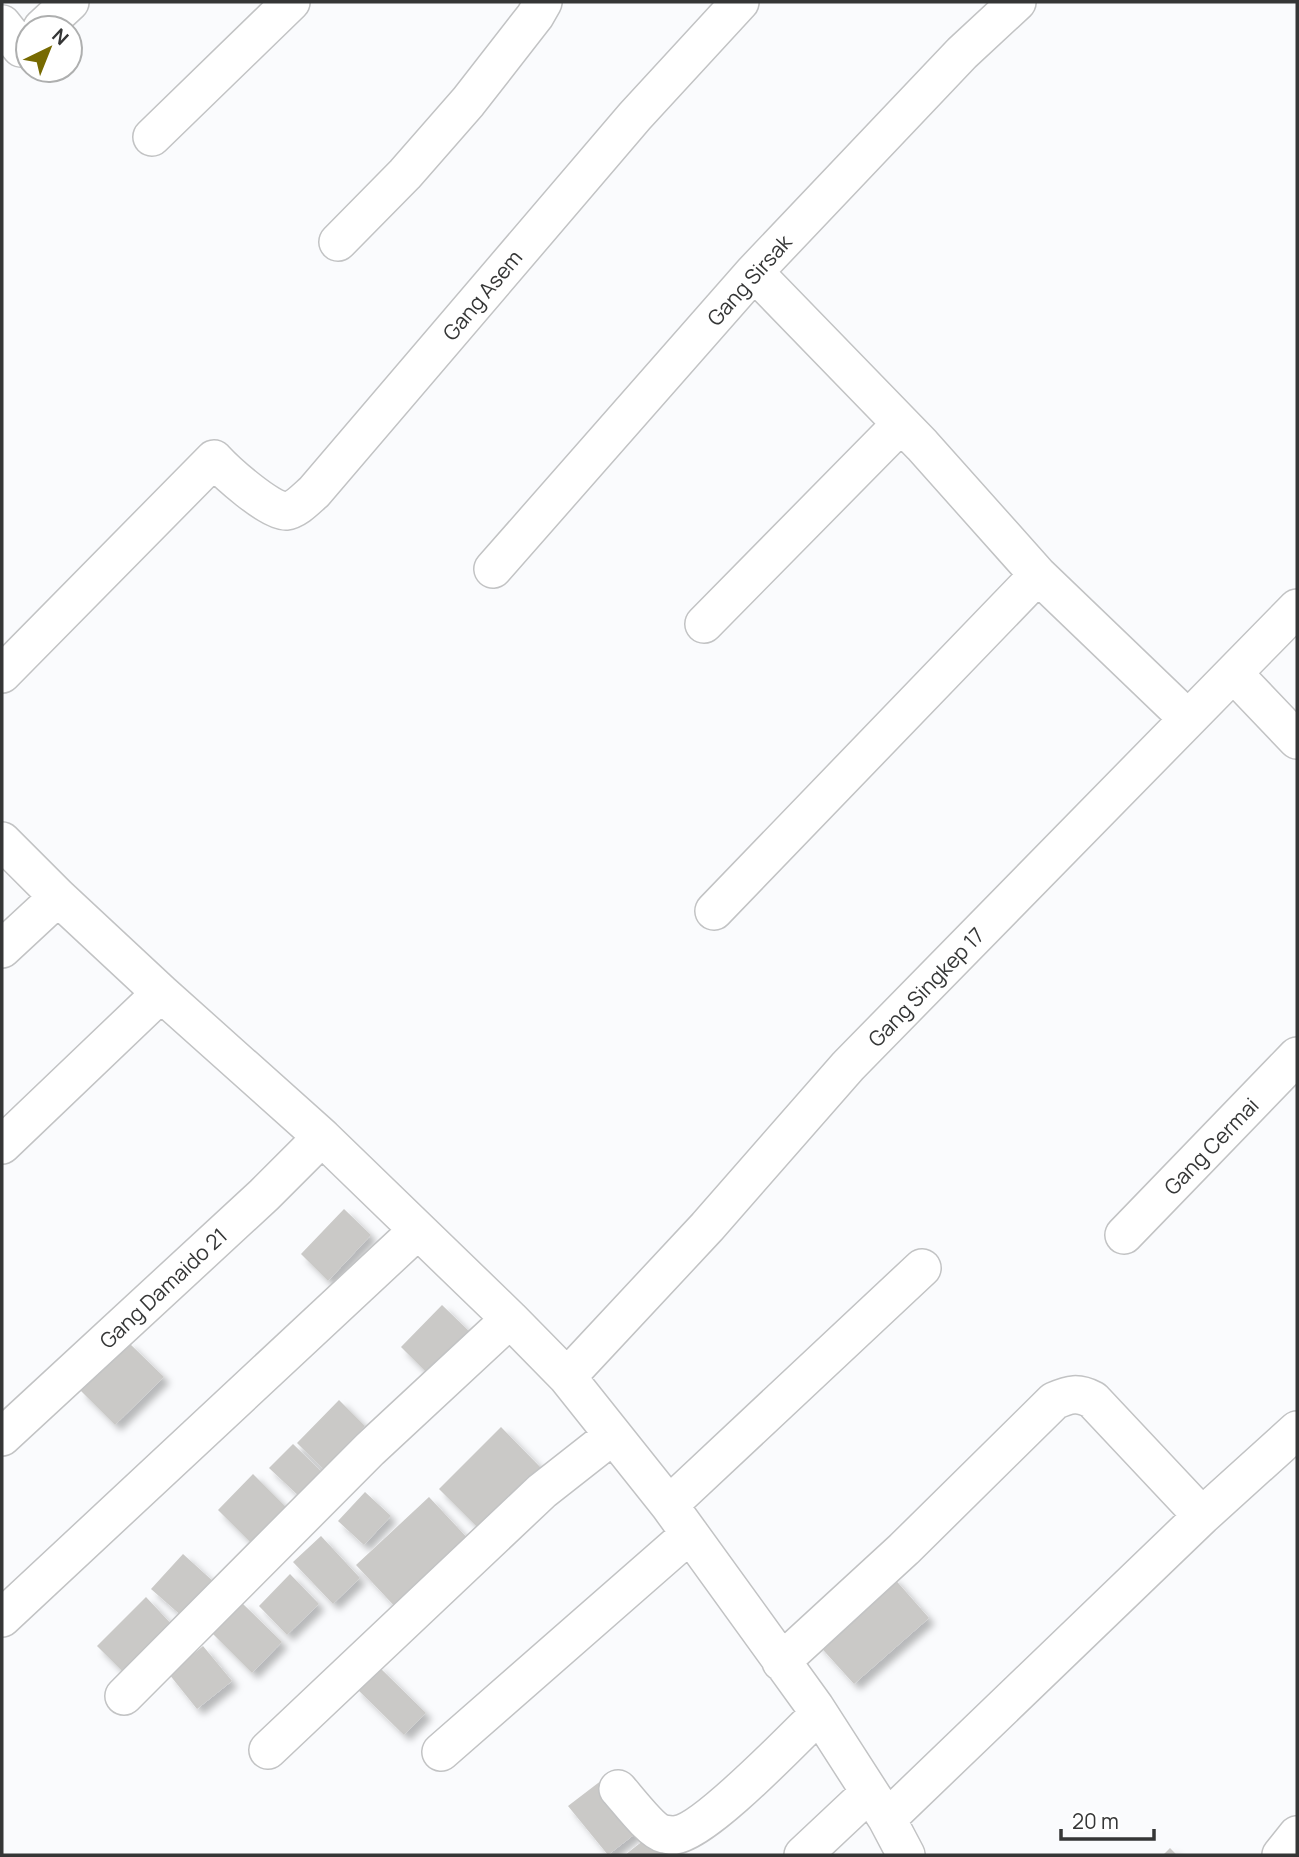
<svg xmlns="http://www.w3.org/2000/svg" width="1299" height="1857" viewBox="0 0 1299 1857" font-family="Manrope,sans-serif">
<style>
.building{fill:#cac9c7;filter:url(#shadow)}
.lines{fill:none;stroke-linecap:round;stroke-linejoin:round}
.street-casing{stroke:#c2c3c4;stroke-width:40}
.street{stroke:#fff;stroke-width:37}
.labels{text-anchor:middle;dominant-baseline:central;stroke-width:5;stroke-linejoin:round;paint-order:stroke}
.street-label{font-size:21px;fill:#353636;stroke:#fff}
</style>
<defs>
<filter id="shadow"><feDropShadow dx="6" dy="6" stdDeviation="3.5" flood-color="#0004"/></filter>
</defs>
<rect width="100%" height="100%" fill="#fafbfd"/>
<path class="building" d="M344,1209L371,1235L328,1281L301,1254Z
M442,1305L473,1335L432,1378L401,1347Z
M128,1342L164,1377L115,1425L80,1390Z
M339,1400L365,1426L323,1469L297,1443Z
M501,1427L543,1470L481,1531L439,1489Z
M293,1444L324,1474L301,1498L269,1468Z
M253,1474L286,1507L251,1543L218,1510Z
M365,1492L391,1516L364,1545L338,1521Z
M429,1497L473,1544L400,1612L356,1565Z
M321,1536L360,1578L333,1604L293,1562Z
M183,1554L215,1583L184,1618L151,1589Z
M290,1574L319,1604L287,1635L259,1606Z
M892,1576L929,1618L854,1684L816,1642Z
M146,1597L175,1628L126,1675L97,1646Z
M242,1603L282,1642L252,1673L212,1633Z
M203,1646L232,1681L197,1709L169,1674Z
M377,1665L426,1713L404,1735L356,1688Z
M602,1780L640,1830L608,1855L568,1806Z
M649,1836L665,1855H625Z
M1170,1848L1177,1855H1163Z"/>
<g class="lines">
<defs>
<path id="street" d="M2,24L21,48L28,42
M42,28L70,2
M152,137L291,2
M338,242L405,174L468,102L535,16L543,2
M754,272L922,445L1038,575L1188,719
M493,569L754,272L962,53L1017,2
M704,624L901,424
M2,674L214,459C226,472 269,511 286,511C296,510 307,498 314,492L635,116L740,2
M1234,674L1297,740
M2,841L58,897L161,993L322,1137L510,1319L567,1377L669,1505L815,1707L887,1819L906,1855
M714,911L1038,575
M2,949L58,897
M2,1145L161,993
M1124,1235L1297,1056
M567,1377L707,1227L848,1066L1297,608
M2,1437L264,1195L322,1137
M669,1505L922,1268
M2,1618L418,1230
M781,1662L904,1549L1054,1401C1070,1394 1078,1392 1093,1400L1202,1516
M124,1696L370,1449L510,1319
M268,1750L542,1491L612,1436
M441,1752L690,1534
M618,1789C628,1800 651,1831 664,1834C666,1834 673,1836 675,1835C705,1832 794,1738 819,1714
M887,1819L1202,1516L1297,1430
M803,1855L869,1793
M1281,1855L1297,1835"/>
</defs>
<use href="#street" class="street-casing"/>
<use href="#street" class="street"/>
</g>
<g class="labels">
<g class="street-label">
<text transform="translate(749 280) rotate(-48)">Gang Sirsak</text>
<text transform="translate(482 295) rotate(-50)">Gang Asem</text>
<text transform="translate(926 987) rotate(-46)">Gang Singkep 17</text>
<text transform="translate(1211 1146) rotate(-46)">Gang Cermai</text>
<text transform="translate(163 1288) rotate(-43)">Gang Damaido 21</text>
</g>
</g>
<rect width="1299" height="1857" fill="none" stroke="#353636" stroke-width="7"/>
<g transform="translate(49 49) rotate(43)"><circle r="33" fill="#ffffff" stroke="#aeafaf" stroke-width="2"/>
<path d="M0-5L12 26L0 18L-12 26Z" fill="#776a01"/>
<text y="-10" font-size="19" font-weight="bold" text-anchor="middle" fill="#353636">N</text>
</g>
<path d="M1061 1829v10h93v-10" fill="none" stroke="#353636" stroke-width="3.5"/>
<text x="1072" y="1829" font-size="21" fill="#353636" stroke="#ffffff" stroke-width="5" paint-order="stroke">20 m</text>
</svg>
